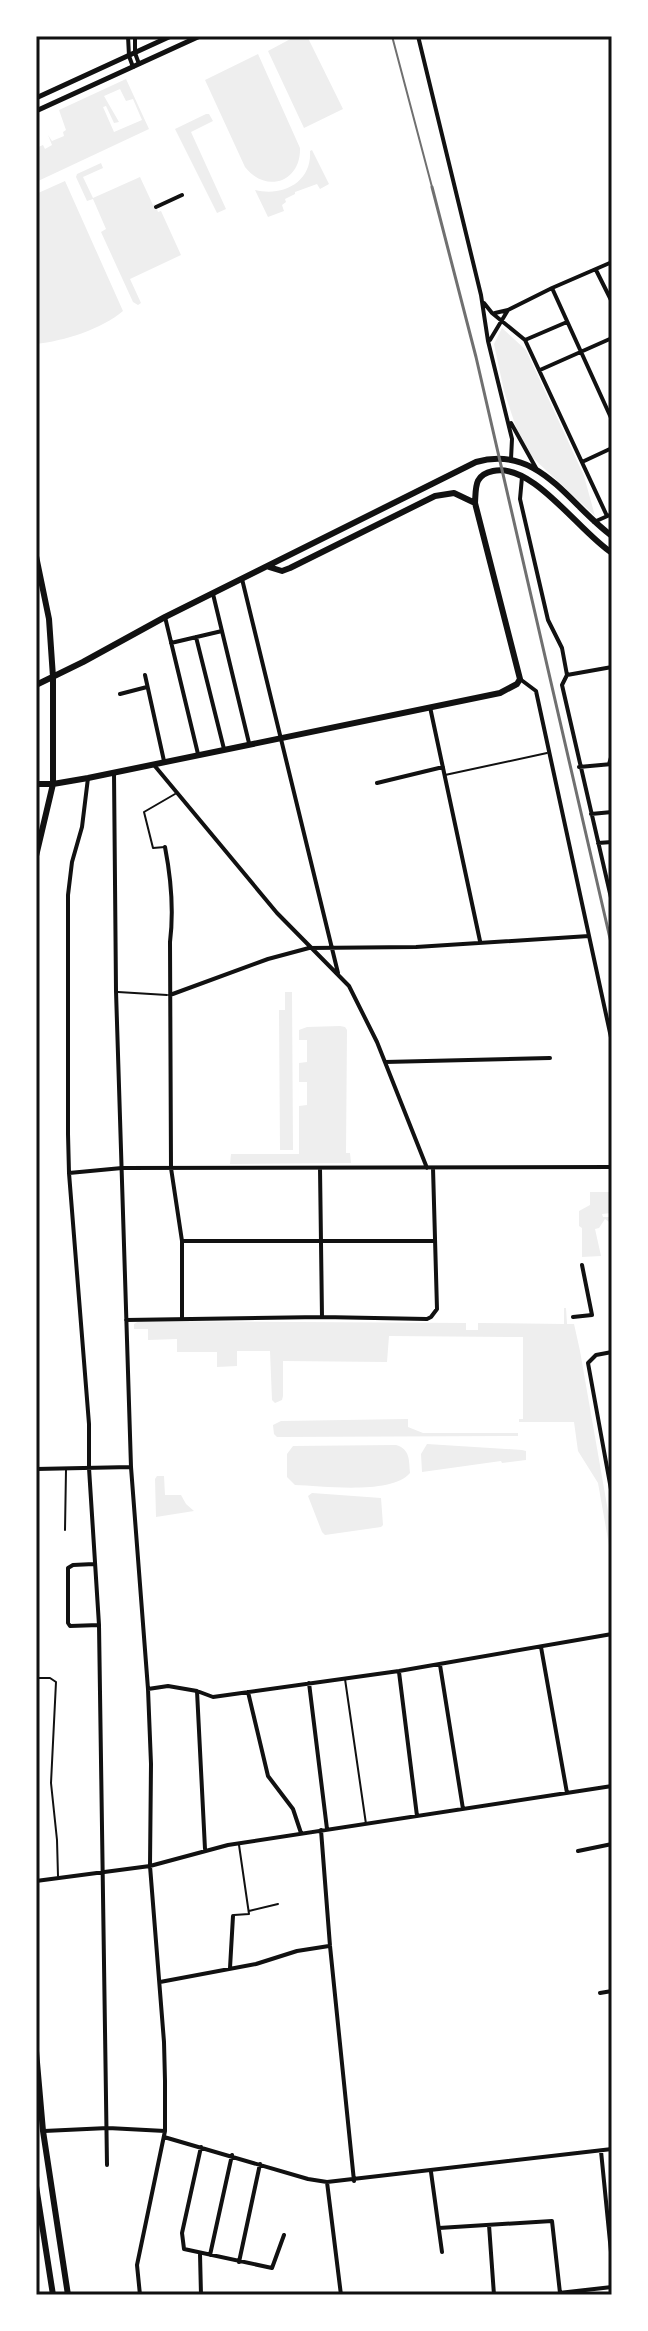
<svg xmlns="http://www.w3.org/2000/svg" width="648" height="2331" viewBox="0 0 648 2331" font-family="Montserrat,sans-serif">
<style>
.green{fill:#eee;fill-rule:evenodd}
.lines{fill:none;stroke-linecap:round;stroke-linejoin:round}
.service{stroke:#111;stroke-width:2}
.minor{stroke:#111;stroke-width:4}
.tertiary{stroke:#111;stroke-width:5}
.primary{stroke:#111;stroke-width:6}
.tram{stroke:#707070;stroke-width:2}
.rail{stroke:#707070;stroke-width:3}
.neatline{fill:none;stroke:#111;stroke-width:3}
</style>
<rect width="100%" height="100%" fill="#fff"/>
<path class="green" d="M296,36H307L343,109L304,128L268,51Z
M258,54L300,148C301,182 266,194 245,167L205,80Z
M126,79L149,129L36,182V168L38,166L36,148L43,145L45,149L52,145L48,135L52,141L64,136L63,132L66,130L59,110ZM120,89L126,101L133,99L142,120L114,132L103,107L106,106L114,123L119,122L104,96Z
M206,114H209L213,121L191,132L226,209L217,213L175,129Z
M312,150L329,184L320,189L317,184L295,192V194L285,199L286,202L282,205L284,211L268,217L255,190C283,197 312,182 310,151Z
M101,163L103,168L83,177L93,198L140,177L153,205L155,204L158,212L161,211L181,255L130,279L141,303L138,305L133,302L101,232L106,229L93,199L87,201L76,177L77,174Z
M65,181L123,311C102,329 64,341 36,344V194Z
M502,328L526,350L584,476L595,516L533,458L519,436L504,391L494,344Z
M285,992H292L293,1150H280L279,1010H285Z
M307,1027L340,1026L345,1027L347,1030L346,1153H350L351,1163L230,1164L231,1154H299V1106L307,1105V1082H299V1063L307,1062V1040H299V1030Z
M590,1192H612V1216L611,1213L602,1214L603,1217H611L612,1224L605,1219L599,1228L595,1229L601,1256L582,1257V1228L579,1226V1211L590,1205Z
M564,1308H566L567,1324H574L580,1351L612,1534V1562L598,1483L578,1451L574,1422H519V1419H523V1337L389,1336L387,1362L283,1361V1396L282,1400L275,1403L272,1400L270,1351H237V1366L217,1367V1352H177V1339L148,1340V1329H134V1324L139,1321L466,1323V1330H478V1323L564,1324Z
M408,1419V1427L423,1433H518V1436L277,1437L274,1434L273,1425L281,1421Z
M427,1444L522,1450L526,1451V1460L502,1463L501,1461L422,1472L421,1454Z
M396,1445C410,1449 409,1460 410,1473C392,1495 323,1486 295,1485L287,1477V1454L293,1446Z
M157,1476H164L165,1495H181L186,1504L194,1511L156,1517L155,1479Z
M312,1493L381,1498L383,1525L381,1527L325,1535L322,1532L308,1496Z"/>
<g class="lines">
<path class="service" d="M445,775L547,753
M165,847L153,848L144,812L175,794
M118,992L167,995
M65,1530L66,1470
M36,1678H50L56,1682L51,1783L57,1840L58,1876
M345,1679L366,1824
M249,1911L278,1904
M234,1915L249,1914L239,1845"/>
<path class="minor" d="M128,36L129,56L133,67
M135,36V53L139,64
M418,36L481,295L488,341L512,439L511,459
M156,207L182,195
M596,270L612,302
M552,288L612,420
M484,303L492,313L525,340L607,516
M495,313L508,310L552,288L612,262
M490,340L508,310
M525,340L567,322
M540,370L612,338
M511,423L536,468
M582,462L612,448
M522,477L520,499L548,620L562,648L567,675L562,685L612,902
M594,522L612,514
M242,579L338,973
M213,594L249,743
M165,617L198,754
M196,637L224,749
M171,643L222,631
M145,675L164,761
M567,675L612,667
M520,679L536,691L612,1042
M120,694L147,687
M430,707L480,941
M609,764L612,754
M154,765L277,913L349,986L377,1042L427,1168
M579,767L612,764
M114,773L116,991L131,1467L148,1689L151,1764L150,1866L164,2042L165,2081V2131L137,2265L140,2295
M88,778L82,827L72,862L68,895V1134L69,1173L89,1424V1468L99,1625L107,2165
M377,783L443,767
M591,814L612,812
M598,843L612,842
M165,847C171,878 174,910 170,942L171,1168L182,1241V1319
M170,995L268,959L309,948L416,947L589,936
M385,1062L550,1058
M320,1168L322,1317
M69,1173L122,1168L612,1167
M182,1241H435
M573,1317L592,1315L582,1265
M126,1320L322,1317L427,1319L431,1317L437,1309L433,1168
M612,1352L596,1355L588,1363L612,1495
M36,1469L131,1467
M94,1564L73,1565L68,1568V1623L70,1626L99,1625
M541,1647L567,1793
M440,1665L463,1809
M399,1672L417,1816
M309,1683L327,1829
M148,1689L168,1686L197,1691L213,1697L399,1671L612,1634
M197,1691L205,1849
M248,1692L268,1776L293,1809L301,1833
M321,1830L330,1946L354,2181
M578,1851L612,1844
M36,1881L150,1866L228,1845L612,1786
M230,1968L233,1916
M160,1982L256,1964L297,1951L329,1946
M600,1993L612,1991
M44,2131L108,2128L165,2131
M164,2137L308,2179L327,2182L612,2149
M201,2147L182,2233L184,2249L272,2268L284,2235
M601,2151L612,2262
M431,2172L442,2252
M327,2182L341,2295
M489,2225L494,2295
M439,2228L552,2221L560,2293
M200,2254L201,2295
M210,2255L232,2155
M239,2262L260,2164
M541,2295L612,2287"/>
<path class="tertiary" d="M36,98L171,36
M36,111L200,36"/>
<path class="primary" d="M36,556L49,619L53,677V784L36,856
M269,567L282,571L290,568L435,496L454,493L475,503
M36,685L83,662L165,617L476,462C539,444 568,504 612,536
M36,784H53L88,778L500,693L517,684L520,679L475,503C476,487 474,475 493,471C533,462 579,532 612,553
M36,2051L43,2131L68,2295
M36,2186L53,2295"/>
<path class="tram" d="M392,36L432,187"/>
<path class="rail" d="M432,187L476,357L612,947"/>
</g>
<rect width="648" height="2331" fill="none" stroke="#ffffff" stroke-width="76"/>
<rect x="38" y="38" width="572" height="2255" class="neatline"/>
</svg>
